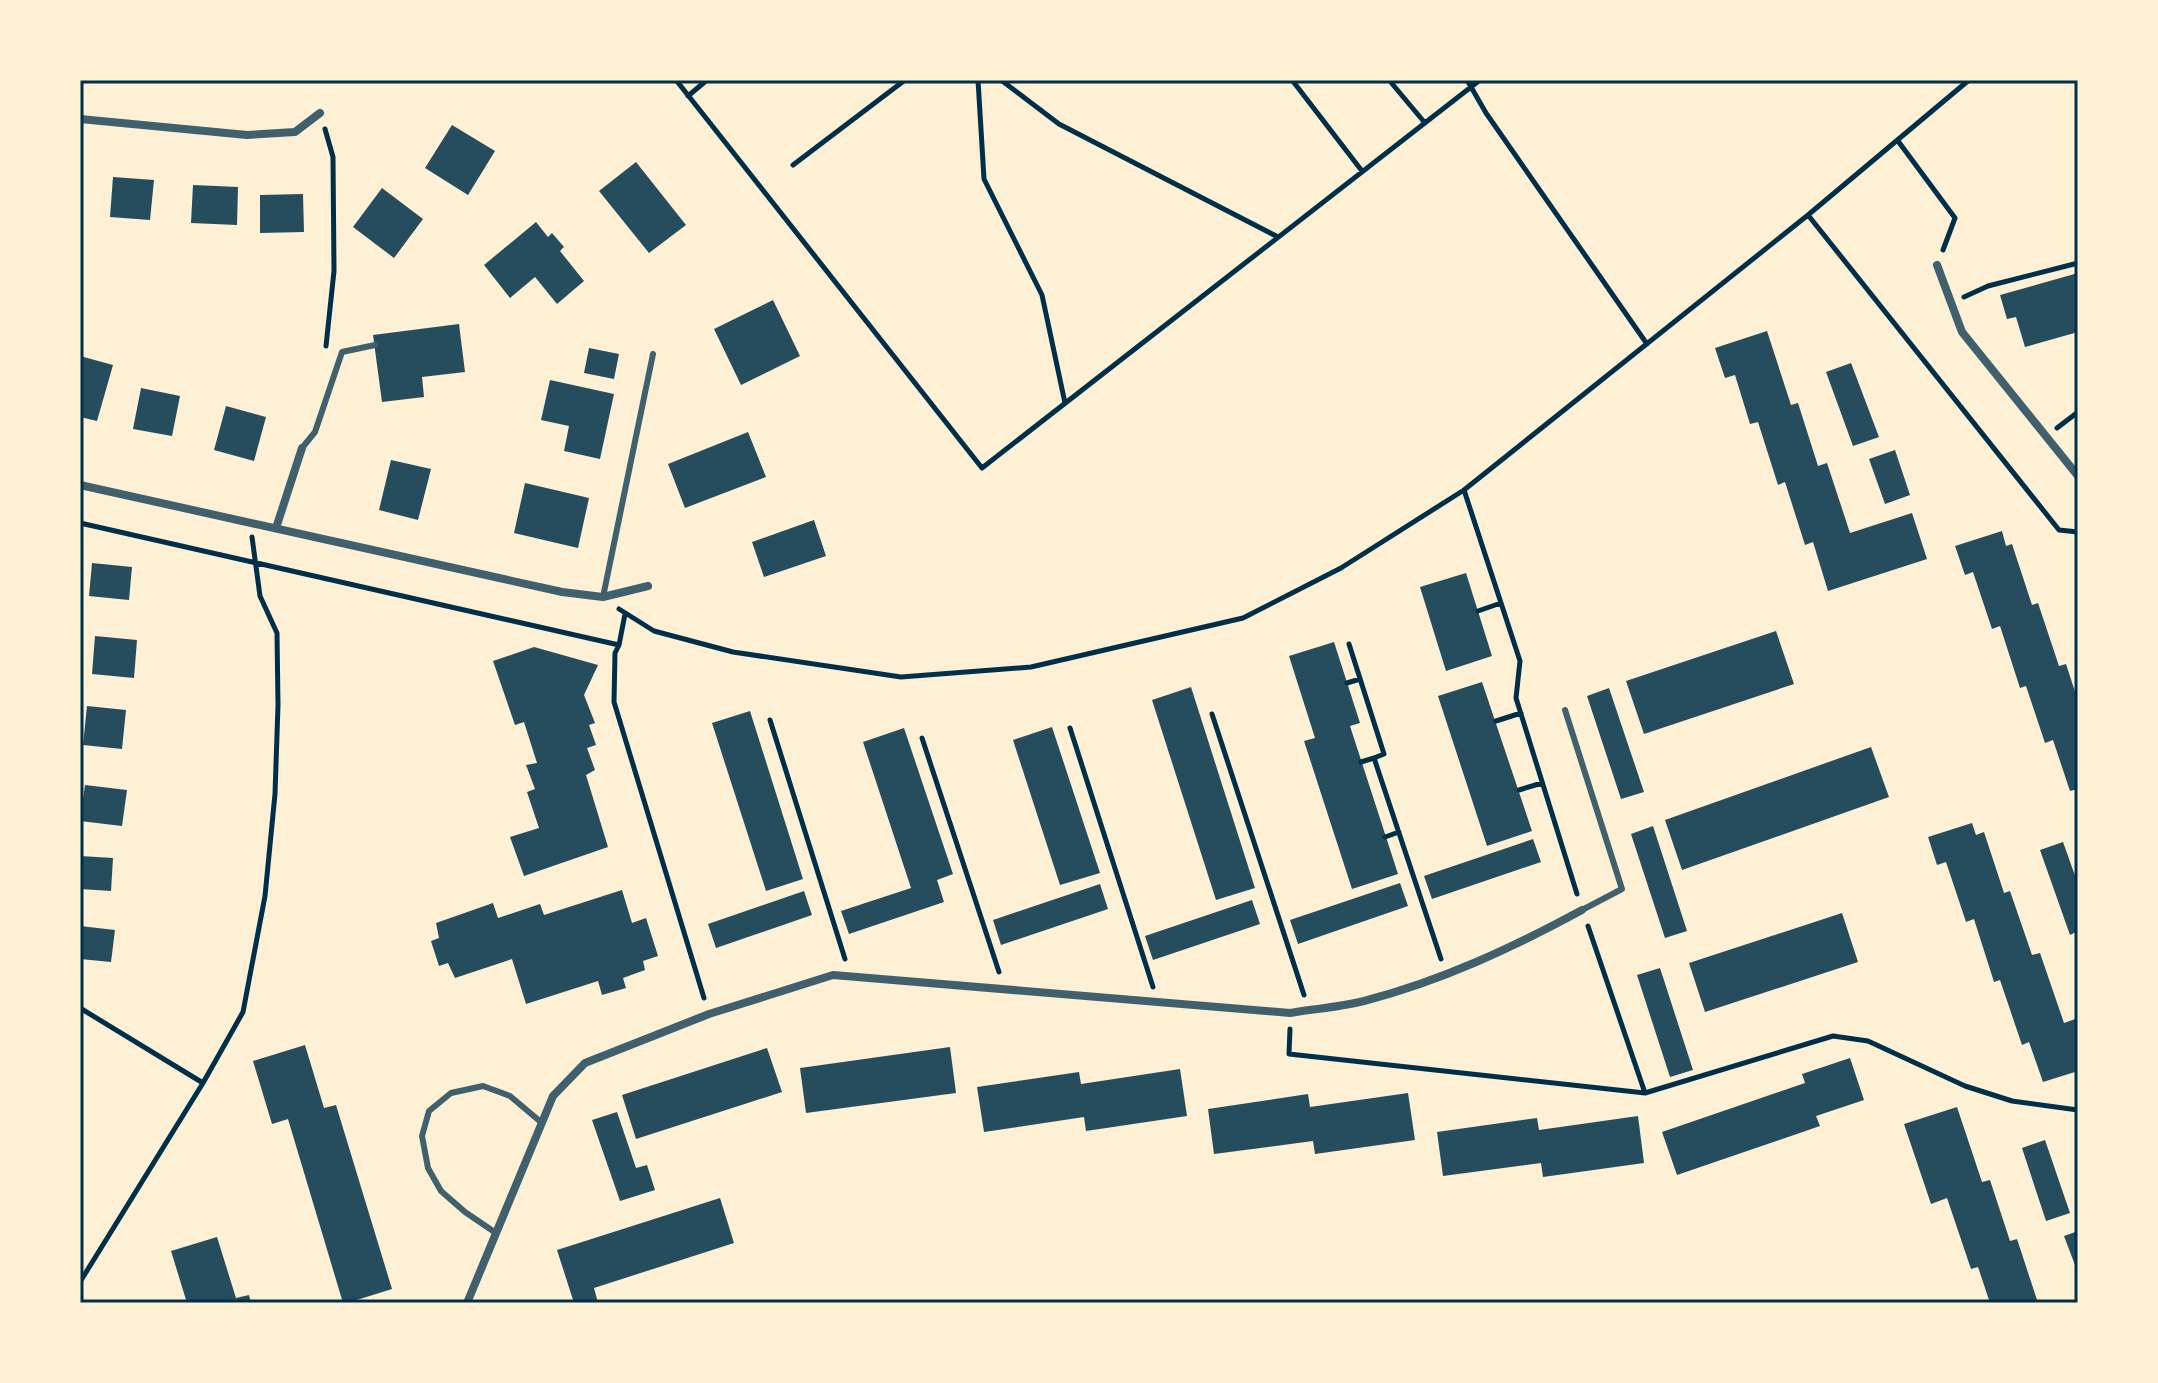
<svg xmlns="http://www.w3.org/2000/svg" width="2158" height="1383" viewBox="0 0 2158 1383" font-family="'PT Sans Narrow',sans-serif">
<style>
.building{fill:#264d5e}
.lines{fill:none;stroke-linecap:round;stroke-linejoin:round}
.path{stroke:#003049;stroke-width:5}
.service{stroke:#3f606c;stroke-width:6}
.minor{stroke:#3f606c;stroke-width:8}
.neatline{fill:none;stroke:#003049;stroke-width:3}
</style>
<rect width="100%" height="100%" fill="#fdf0d5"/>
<path class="building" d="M452,125L495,151L468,195L425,168Z
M636,162L686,225L649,253L599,191Z
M113,177L154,180L150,220L110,217Z
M193,185L238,187L237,225L191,223Z
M382,188L423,219L394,258L353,227Z
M303,194L304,232L260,233V195Z
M536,222L548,237L552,233L564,247L560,251L584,281L557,304L535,277L510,298L484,265Z
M2078,273V332L2025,347L2016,317L2007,319L2000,295Z
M773,300L800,356L741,385L714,329Z
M459,324L465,372L422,377L424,397L382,402L373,335Z
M1767,331L1791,405L1798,403L1818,466L1827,463L1850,533L1912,513L1927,559L1828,591L1813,542L1805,545L1785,482L1778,485L1758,422L1750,424L1735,375L1725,378L1715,348Z
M589,348L619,354L614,379L584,373Z
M80,356L113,365L97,421L80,417Z
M1851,363L1879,437L1853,446L1826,372Z
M550,380L614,394L600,459L564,451L569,426L541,420Z
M141,388L180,396L172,436L133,429Z
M226,406L266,417L254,461L214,450Z
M748,432L766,477L685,508L668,464Z
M1895,450L1910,495L1885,504L1869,459Z
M391,460L431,469L418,520L379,510Z
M525,483L589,498L578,548L514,533Z
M814,520L826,556L764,577L752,542Z
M2002,531L2006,546L2012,544L2032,605L2038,603L2059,666L2066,664L2078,701V789L2070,791L2053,740L2045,743L2026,686L2020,688L2000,626L1992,629L1973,572L1965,575L1955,546Z
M92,563L132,567L129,600L89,596Z
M1466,573L1492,656L1446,671L1420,587Z
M1776,631L1794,684L1644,734L1626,681Z
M95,636L137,640L134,678L92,674Z
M1334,642L1360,723L1350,726L1398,874L1352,889L1304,741L1315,738L1289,656Z
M534,647L598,665L584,695L595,723L589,725L596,745L587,748L595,770L586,775L608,847L524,876L510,837L539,828L527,792L535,789L526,765L537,763L524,722L515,725L493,661Z
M1482,682L1532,831L1487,846L1438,696Z
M1191,687L1255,888L1216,900L1152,700Z
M1609,688L1644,792L1621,799L1587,696Z
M87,706L126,710L122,749L83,745Z
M750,711L803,879L766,891L712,723Z
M1052,727L1100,873L1060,885L1013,740Z
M904,728L953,874L937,880L944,902L849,934L841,911L911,888L863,742Z
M1871,747L1889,797L1682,870L1665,820Z
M85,785L127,790L122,826L80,821Z
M1972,823L1976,835L1984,832L2004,893L2010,891L2032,955L2040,953L2064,1023L2078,1018V1071L2043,1082L2029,1042L2022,1045L2000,980L1994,982L1974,919L1966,922L1946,862L1937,865L1928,837Z
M1653,826L1687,931L1665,938L1631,834Z
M1533,839L1541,862L1432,899L1424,876Z
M2063,842L2078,884V931L2070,935L2040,850Z
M80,856L113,858L111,891L80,889Z
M1400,883L1408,906L1298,944L1290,920Z
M1100,884L1108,909L1001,945L993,920Z
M622,890L632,923L646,918L658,956L643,961L645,970L623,978L626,988L602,995L598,981L526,1004L512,959L455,978L448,963L439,966L431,941L439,938L436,923L493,903L498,918L540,904L544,915Z
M804,891L812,915L716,948L708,924Z
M1252,900L1260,924L1153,960L1145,936Z
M1842,913L1858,962L1705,1012L1689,963Z
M80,926L115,930L111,962L80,959Z
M1660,968L1693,1070L1670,1077L1637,975Z
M305,1045L324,1108L336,1105L392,1289L347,1303H343L288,1119L272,1124L253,1061Z
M950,1047L956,1093L806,1113L800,1068Z
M767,1048L782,1092L636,1139L622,1095Z
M1850,1058L1864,1100L1816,1116L1820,1126L1677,1175L1662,1132L1805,1083L1802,1074Z
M1180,1069L1187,1116L1086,1131L1084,1117L984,1132L977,1087L1079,1072L1081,1084Z
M1408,1093L1415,1140L1315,1154L1313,1141L1214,1154L1208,1109L1308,1094L1310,1107Z
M1957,1107L1982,1182L1990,1180L2010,1241L2017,1239L2038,1303H1990L1978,1267L1971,1269L1947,1198L1931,1204L1904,1124Z
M617,1112L636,1168L647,1165L655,1190L620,1201L592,1120Z
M1638,1116L1644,1163L1543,1177L1541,1163L1443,1176L1437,1132L1537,1118L1539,1130Z
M2045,1140L2070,1213L2046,1221L2022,1148Z
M720,1198L734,1243L594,1288L598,1303H574L557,1250Z
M2078,1231V1273L2064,1236Z
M217,1237L236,1298L249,1295L251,1303H187L171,1251Z"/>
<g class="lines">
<path class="path" d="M676,80L982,468L1480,80
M978,80L984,179L1042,295L1065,403
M1001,80L1059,124L1278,237
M1292,80L1362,171
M1389,80L1425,123
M1467,80L1486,113L1647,344
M688,96L707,80
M325,129L333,157L334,271L326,346
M1898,141L1955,218L1943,250
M793,165L905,80
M1808,215L2059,530L2078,532
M1964,297L1988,286L2078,263
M2057,428L2078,412
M1464,490L1520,661L1516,698L1577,894
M80,523L619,645
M619,609L654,631L733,652L901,677L1031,667L1243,618L1341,568L1464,490L1808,215L1969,80
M1478,611L1501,603
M625,614L619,645L615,653L614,702L704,998
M1349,644L1384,754L1374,758L1441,959
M1347,683L1360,679
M1212,714L1304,995
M770,720L845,959
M1496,721L1521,713
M1070,728L1153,987
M922,738L999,972
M1361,762L1374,758
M1519,790L1542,783
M1385,837L1399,832
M1588,926L1645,1093L1833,1036L1868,1041L1965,1086L2012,1101L2078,1110
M80,1008L203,1083L243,1012L265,896L275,794L278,705L277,633L260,596L252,537
M1290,1029L1289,1054L1645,1093
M80,1282L203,1083"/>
<path class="service" d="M302,448L315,432L342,352L375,345
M603,597L653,354
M1565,710L1622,889L1582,910
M496,1233L465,1212L441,1191L428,1168L422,1136L429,1111L451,1093L483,1086L510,1096L542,1123"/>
<path class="minor" d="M80,119L247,135L295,132L320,113
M1937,265L1962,332L2078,476
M80,485L562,592L603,597L648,586
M276,528L302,448
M467,1303L553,1096L585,1063L709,1014L833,975L1290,1013C1314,1009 1340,1007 1364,1001C1441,981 1512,948 1582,910"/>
</g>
<rect width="2158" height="1383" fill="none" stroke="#fdf0d5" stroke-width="164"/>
<rect x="82" y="82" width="1994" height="1219" class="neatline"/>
</svg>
